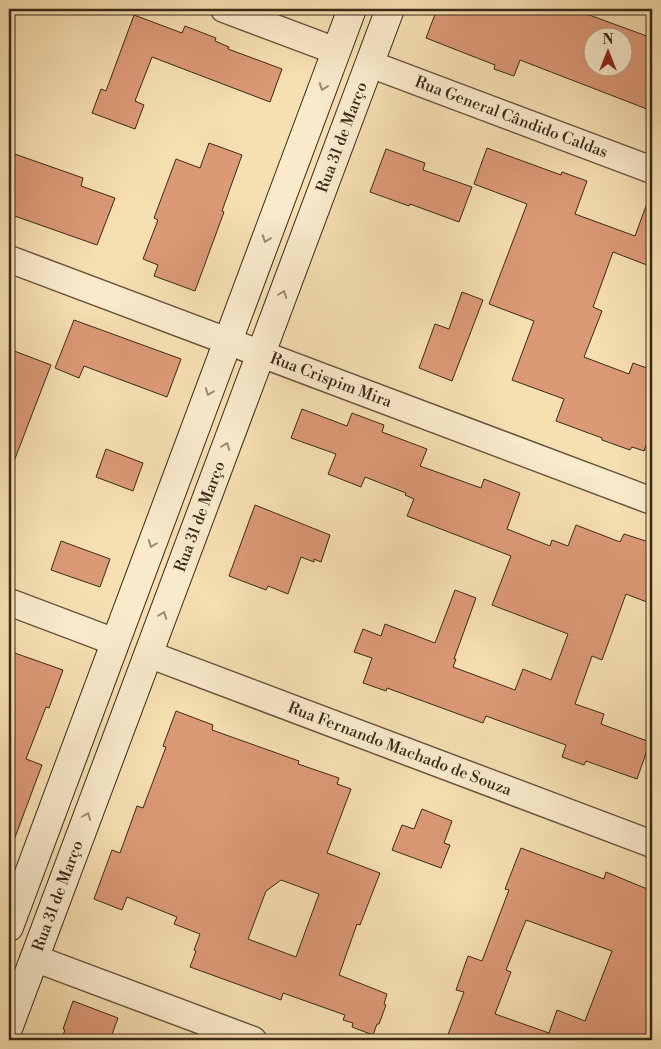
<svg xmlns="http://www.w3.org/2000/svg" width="661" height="1049" viewBox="0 0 661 1049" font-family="'Libre Bodoni',serif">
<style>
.building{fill:#dc9976;stroke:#3a2918;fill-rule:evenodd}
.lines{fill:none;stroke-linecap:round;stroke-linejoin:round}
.minor-casing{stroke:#69563e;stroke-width:29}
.secondary-casing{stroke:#3a2918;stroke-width:30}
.minor{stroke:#f9eacc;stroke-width:26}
.secondary{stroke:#f9eacc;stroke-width:28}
.oneway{stroke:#9a8a72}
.labels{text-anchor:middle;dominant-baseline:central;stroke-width:4.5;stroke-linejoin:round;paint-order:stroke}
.street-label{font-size:16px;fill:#3a2918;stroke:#f9eacc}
</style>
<rect width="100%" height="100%" fill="#f6dfb1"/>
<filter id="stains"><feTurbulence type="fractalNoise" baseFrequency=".004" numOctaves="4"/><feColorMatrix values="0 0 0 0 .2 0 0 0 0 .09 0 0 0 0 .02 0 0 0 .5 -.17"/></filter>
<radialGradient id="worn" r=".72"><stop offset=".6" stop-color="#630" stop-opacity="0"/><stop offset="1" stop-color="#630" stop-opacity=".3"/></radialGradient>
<path class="building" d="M437,9H573L652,38V111L520,60L514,76L494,69L495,65L426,38ZM594,38H624V68H594Z
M134,15L182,33L185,26L216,38L215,41L229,47L228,49L282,69L270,102L152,57L135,101L144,105L135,129L92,113L101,89L106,91Z
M209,143L242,155L222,211L224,212L195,291L154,276L158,265L143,259L158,220L154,218L176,159L200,168Z
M487,148L561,175L562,172L587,181L575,214L635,236L650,195L652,196V267L613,252L593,307L602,311L584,357L629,374L633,363L652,370V392L646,409L652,412V429L644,451L632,447L630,450L602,440V438L556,421L564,399L512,380L534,321L489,304L527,204L474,184Z
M386,149L425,163L423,170L472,187L459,222L410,204L409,206L370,192Z
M9,152L83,178L81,186L115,198L97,245L9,214Z
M462,292L483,300L452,381L419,368L435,324L449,329Z
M74,320L181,359L167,397L84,366L79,378L55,368Z
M9,349L51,365L11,469H9Z
M302,409L347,426L352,413L384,425L382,432L427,449L420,466L481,488L484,479L520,493L507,529L550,546L552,540L568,546L576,525L620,542L624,534L652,543V604L626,594L602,660L592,656L575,704L604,714L601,724L650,742L637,779L586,761L584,765L562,757L566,745L486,716L483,723L387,688L386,691L363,683L372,658L354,652L363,629L381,636L385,624L435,643L455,590L476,598L454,659H456L453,667L515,690L523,669L551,680L568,634L492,605L511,556L407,516L414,499L405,495L406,493L365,477L361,487L328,474L336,454L291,438Z
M106,449L143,463L133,491L96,477Z
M255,505L330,535L321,562L314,559V562L301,557L288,594L268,586L266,590L229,576Z
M61,541L110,559L100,587L51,570Z
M9,651L63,670L49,708L46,707L26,759L42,765L11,848L9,847Z
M176,711L213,725L212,730L299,761L298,764L339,778L337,784L351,789L327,853L380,873L360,925L357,924L339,975L387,994L384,1004L386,1005L379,1024H377L373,1035L352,1027L353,1023L343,1020L345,1015L283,993L281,1000L190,967L196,951L194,950L200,934L174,924L177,917L127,897L122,910L94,899L112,850L120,853L137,806L143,808L166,747L163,746ZM281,880L319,894L296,957L248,939L266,891Z
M422,809L452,821L444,843L450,845L441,868L392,850L402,825L414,829Z
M521,848L604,879L606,872L652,891V1040H446L464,992L456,990L468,956L482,961L509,890L505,889ZM526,920L612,951L585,1021L557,1010L549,1033L495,1014L511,972L506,970Z
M73,1001L118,1018L110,1040H61L65,1030L63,1029Z"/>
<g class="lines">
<defs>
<g id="minor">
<path d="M224,9L336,51"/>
<path id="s1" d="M370,64L652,170"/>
<path id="s2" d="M9,259L652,501"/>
<path d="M9,602L115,642"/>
<path id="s3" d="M148,654L652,844"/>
<path d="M34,958L253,1040"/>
</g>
<g id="secondary">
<path d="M9,927L352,9"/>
<path id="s4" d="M9,1026L390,9"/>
</g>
</defs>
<use href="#minor" class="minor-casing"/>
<use href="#secondary" class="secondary-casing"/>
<use href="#minor" class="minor"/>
<use href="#secondary" class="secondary"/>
</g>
<defs><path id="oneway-chevron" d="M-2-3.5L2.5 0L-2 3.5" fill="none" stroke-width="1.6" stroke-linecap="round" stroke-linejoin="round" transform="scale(1.25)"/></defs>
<g class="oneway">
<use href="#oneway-chevron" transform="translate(323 87) rotate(110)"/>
<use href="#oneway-chevron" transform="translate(266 239) rotate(110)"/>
<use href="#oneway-chevron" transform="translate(283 294) rotate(-69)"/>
<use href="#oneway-chevron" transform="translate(209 392) rotate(111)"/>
<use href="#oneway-chevron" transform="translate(226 446) rotate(-69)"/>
<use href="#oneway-chevron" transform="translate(152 544) rotate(111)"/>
<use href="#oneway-chevron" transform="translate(163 615) rotate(-69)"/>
<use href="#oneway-chevron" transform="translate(87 816) rotate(-69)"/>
</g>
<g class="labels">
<g class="street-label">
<text stroke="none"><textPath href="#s1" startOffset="151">Rua General Cândido Caldas</textPath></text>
<text stroke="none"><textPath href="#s4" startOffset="949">Rua 31 de Março</textPath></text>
<text stroke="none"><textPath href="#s2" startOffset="344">Rua Crispim Mira</textPath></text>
<text stroke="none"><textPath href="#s4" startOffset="544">Rua 31 de Março</textPath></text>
<text stroke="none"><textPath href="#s3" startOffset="269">Rua Fernando Machado de Souza</textPath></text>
<text stroke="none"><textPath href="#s4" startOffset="139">Rua 31 de Março</textPath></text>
</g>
</g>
<rect width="661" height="1049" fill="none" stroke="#f6dfb1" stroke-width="30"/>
<rect x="10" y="10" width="641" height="1029" fill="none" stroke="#3a2918" stroke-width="2.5"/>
<rect x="15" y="15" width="631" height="1019" fill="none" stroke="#3a2918"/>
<g transform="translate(608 52)"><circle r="24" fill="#f9eacc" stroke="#ad9d84"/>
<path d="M0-4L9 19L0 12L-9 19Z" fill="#8f2418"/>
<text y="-8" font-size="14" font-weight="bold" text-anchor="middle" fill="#3a2918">N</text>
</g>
<rect width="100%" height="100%" filter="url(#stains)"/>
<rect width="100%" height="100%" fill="url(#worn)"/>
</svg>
